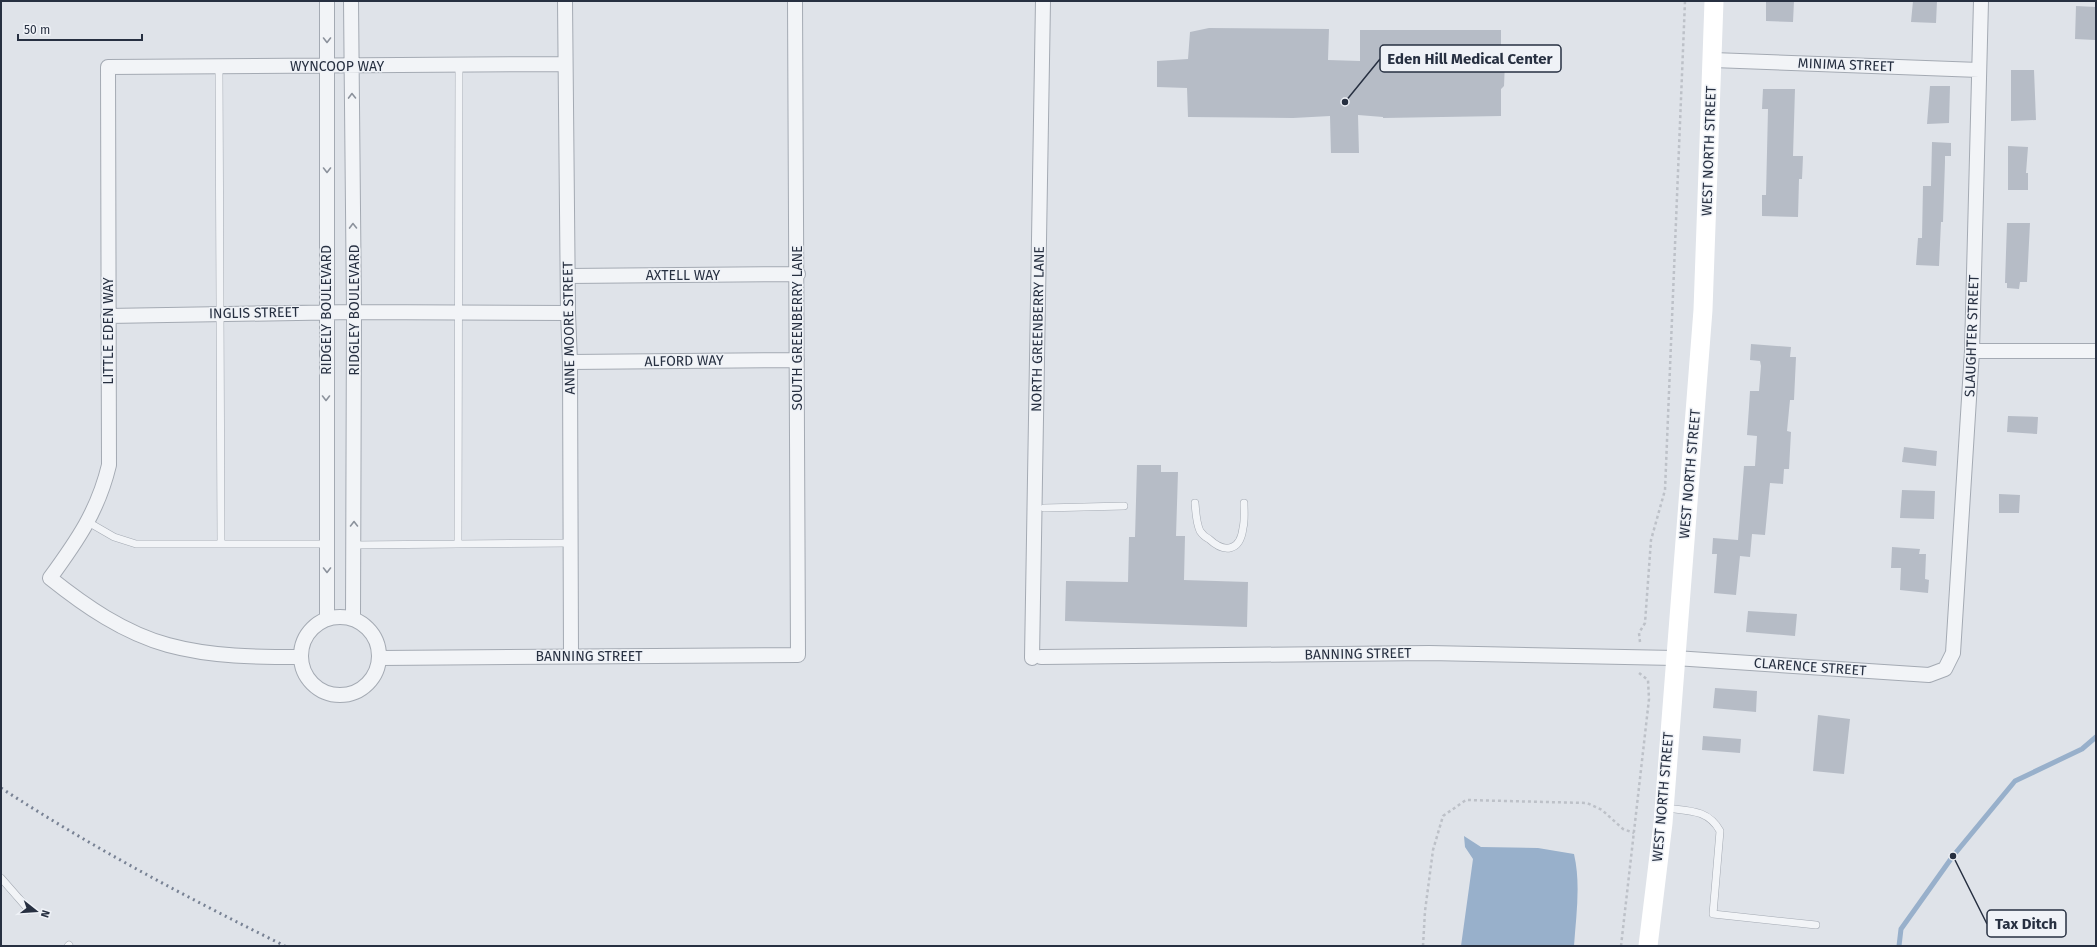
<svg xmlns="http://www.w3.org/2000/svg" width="2097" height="947" viewBox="0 0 2097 947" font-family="'Fira Sans',sans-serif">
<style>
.water{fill:#98b0cb}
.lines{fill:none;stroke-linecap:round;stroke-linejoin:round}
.stream{stroke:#98b0cb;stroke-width:5}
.building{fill:#b6bcc6}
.service-casing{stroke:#a4aab3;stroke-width:8}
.minor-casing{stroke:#a4aab3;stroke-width:16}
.path{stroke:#bdc1c8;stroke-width:2.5;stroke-dasharray:3 3;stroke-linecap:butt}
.service{stroke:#f2f4f7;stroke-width:7}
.minor{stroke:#f2f4f7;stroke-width:14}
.secondary{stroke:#fff;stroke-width:19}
.rail{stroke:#788294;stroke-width:3;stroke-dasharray:2 4;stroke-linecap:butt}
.oneway{stroke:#8c929c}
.labels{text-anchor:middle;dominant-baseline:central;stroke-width:3;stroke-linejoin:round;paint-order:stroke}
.street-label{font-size:14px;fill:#273041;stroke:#eff2f7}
.leader{fill:none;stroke:#273041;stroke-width:1.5}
.callout-dot{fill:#273041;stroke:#eff2f7;stroke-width:1.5}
.callout{fill:#eff2f7;stroke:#273041;stroke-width:1.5}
.callout-label{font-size:15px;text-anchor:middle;font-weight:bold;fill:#273041}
</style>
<rect width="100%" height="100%" fill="#dfe3e9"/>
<path class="water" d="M1464,836L1481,847L1538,848L1574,854C1581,884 1576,916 1574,946H1461L1473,859L1465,847Z"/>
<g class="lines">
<path class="stream" d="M1899,946L1901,929L1953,856L2015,781L2082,749L2096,737"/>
</g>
<path class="building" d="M1766,1H1794L1793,22L1766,21Z
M1913,1H1937L1936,23L1911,22Z
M2076,6L2096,7L2095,40L2075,39Z
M1209,28L1329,29L1328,60L1360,61V30H1501V58L1505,61L1504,86L1501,89V116L1383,118V117L1358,115L1359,153H1331L1330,116L1293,118L1188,117L1187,88L1157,87V61L1188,59L1190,32Z
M2011,70H2034L2036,120L2011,121Z
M1930,86H1950L1949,123L1927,124Z
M1763,89H1795L1793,156H1803L1802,179H1799L1798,217L1762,216V195H1766L1768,109H1762Z
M1932,142L1951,143V156H1945V162L1943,222H1941L1939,266L1916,265L1918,238H1922L1923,186H1931Z
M2008,146L2028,147L2026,173H2028V190H2008Z
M2007,223H2030L2027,282H2020L2019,289L2007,288V283H2005Z
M1751,344L1791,347L1790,357H1796L1794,400H1790L1787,431L1791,432L1789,469H1784L1783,484L1770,483L1765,535L1752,534L1750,557L1740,556L1736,595L1714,593L1717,554H1712L1713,538L1738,540L1744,466H1755L1757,436L1747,435L1749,407L1750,391H1759L1761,366L1760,361L1750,360Z
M2008,416L2038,417L2037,434L2007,432Z
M1904,447L1937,451L1936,466L1902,462Z
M1137,465H1161V472H1178L1176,536H1185L1184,580L1248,582L1247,627L1065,621L1066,581L1128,582L1129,537H1135Z
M1902,490L1935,491L1934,519L1900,518Z
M1999,494L2020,495L2019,513H1999Z
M1892,547L1920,549L1919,554H1926L1925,579L1929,580L1928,593L1900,590L1901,568H1891Z
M1748,611L1797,614L1795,636L1746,632Z
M1715,688L1757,691L1756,712L1713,708Z
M1818,715L1850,719L1844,774L1813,771Z
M1703,736L1741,739L1740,753L1702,750Z"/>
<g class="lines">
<defs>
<path id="service" d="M219,67L221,544
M1195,503C1196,513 1196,522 1200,531C1202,534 1205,537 1209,539C1224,553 1240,552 1243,528C1245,520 1244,511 1244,503
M1044,508L1124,506
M88,522L114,537L136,544H327
M458,544L459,65
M354,545L571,543
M1666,808C1688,811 1708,809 1720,831L1713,914L1816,925
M1,878L29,910
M68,946L69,945"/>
<path id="minor" d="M351,1L354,312L353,619
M565,1L568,313L570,362L571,656
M1713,60L1979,70
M568,276L798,274
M108,316L354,312L568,313
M1972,351H2096
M570,362L797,360
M301 656a39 39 0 1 1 78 0a39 39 0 1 1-78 0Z
M327,619V1
M301,657C257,657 212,657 168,645C124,633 85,606 50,578C77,541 98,511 109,465L108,67L565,64
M1041,657L1429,653L1675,658L1929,675L1945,669L1953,653L1972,351L1981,1
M380,658L798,655L795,1
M1032,658L1043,1"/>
</defs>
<use href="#service" class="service-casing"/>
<use href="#minor" class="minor-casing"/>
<path class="path" d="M1640,642L1639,633L1645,623L1651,540L1665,490L1685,1
M1423,946L1425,911L1433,850L1443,816L1466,800L1587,803L1602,810L1623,829L1634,833
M1621,946L1649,699L1648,680L1639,673"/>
<use href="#service" class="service"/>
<use href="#minor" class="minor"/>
<path class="secondary" d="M1648,946L1663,823L1703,310L1714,1"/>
<path class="rail" d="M1,788C93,848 186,897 285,946"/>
</g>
<defs><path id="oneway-chevron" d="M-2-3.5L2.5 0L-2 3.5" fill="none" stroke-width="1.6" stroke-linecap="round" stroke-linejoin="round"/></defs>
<g class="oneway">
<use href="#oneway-chevron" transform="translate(327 40) rotate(90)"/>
<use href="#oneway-chevron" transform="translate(352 96) rotate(-91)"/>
<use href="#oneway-chevron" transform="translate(327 170) rotate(90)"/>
<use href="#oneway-chevron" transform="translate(353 226) rotate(-91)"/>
<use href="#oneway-chevron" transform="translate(326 398) rotate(90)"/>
<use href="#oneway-chevron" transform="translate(354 524) rotate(-90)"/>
<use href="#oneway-chevron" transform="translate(327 570) rotate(90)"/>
</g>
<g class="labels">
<g class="street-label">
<text transform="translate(1846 65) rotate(2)">MINIMA STREET</text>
<text x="337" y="66">WYNCOOP WAY</text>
<text transform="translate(1709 151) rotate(-88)">WEST NORTH STREET</text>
<text x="683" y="275">AXTELL WAY</text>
<text transform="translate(326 310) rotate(-90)">RIDGELY BOULEVARD</text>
<text transform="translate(354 310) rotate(-90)">RIDGLEY BOULEVARD</text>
<text transform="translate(254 313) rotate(-1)">INGLIS STREET</text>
<text transform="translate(569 328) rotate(-91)">ANNE MOORE STREET</text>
<text transform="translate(797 328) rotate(-90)">SOUTH GREENBERRY LANE</text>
<text transform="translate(1038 329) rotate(-89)">NORTH GREENBERRY LANE</text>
<text transform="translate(108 331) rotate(-90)">LITTLE EDEN WAY</text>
<text transform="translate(1972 336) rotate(-88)">SLAUGHTER STREET</text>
<text transform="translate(684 361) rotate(-1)">ALFORD WAY</text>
<text transform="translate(1690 474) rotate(-85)">WEST NORTH STREET</text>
<text transform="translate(1358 654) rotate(-1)">BANNING STREET</text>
<text x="589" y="656">BANNING STREET</text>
<text transform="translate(1810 667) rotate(4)">CLARENCE STREET</text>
<text transform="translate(1663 797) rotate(-85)">WEST NORTH STREET</text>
</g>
</g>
<path class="leader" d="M1345 102L1380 59M1953 856L1987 924"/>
<g class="callout-dot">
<circle cx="1345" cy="102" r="4"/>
<circle cx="1953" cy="856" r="4"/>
</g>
<g class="callout">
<rect x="1380" y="45" width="181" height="27" rx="4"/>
<rect x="1987" y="910" width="79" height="27" rx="4"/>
</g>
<g class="callout-label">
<text x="1470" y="64">Eden Hill Medical Center</text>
<text x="2026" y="929">Tax Ditch</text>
</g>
<rect width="2097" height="947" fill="none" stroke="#273041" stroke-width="4"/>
<g transform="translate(36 911) rotate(107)" stroke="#eff2f7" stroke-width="3" paint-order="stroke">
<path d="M0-3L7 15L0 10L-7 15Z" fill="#273041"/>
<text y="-6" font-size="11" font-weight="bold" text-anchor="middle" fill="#273041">N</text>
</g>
<path d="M18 34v6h124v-6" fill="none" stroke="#273041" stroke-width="2"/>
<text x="24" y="34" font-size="12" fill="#273041" stroke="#eff2f7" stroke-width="3" paint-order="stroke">50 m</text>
</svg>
